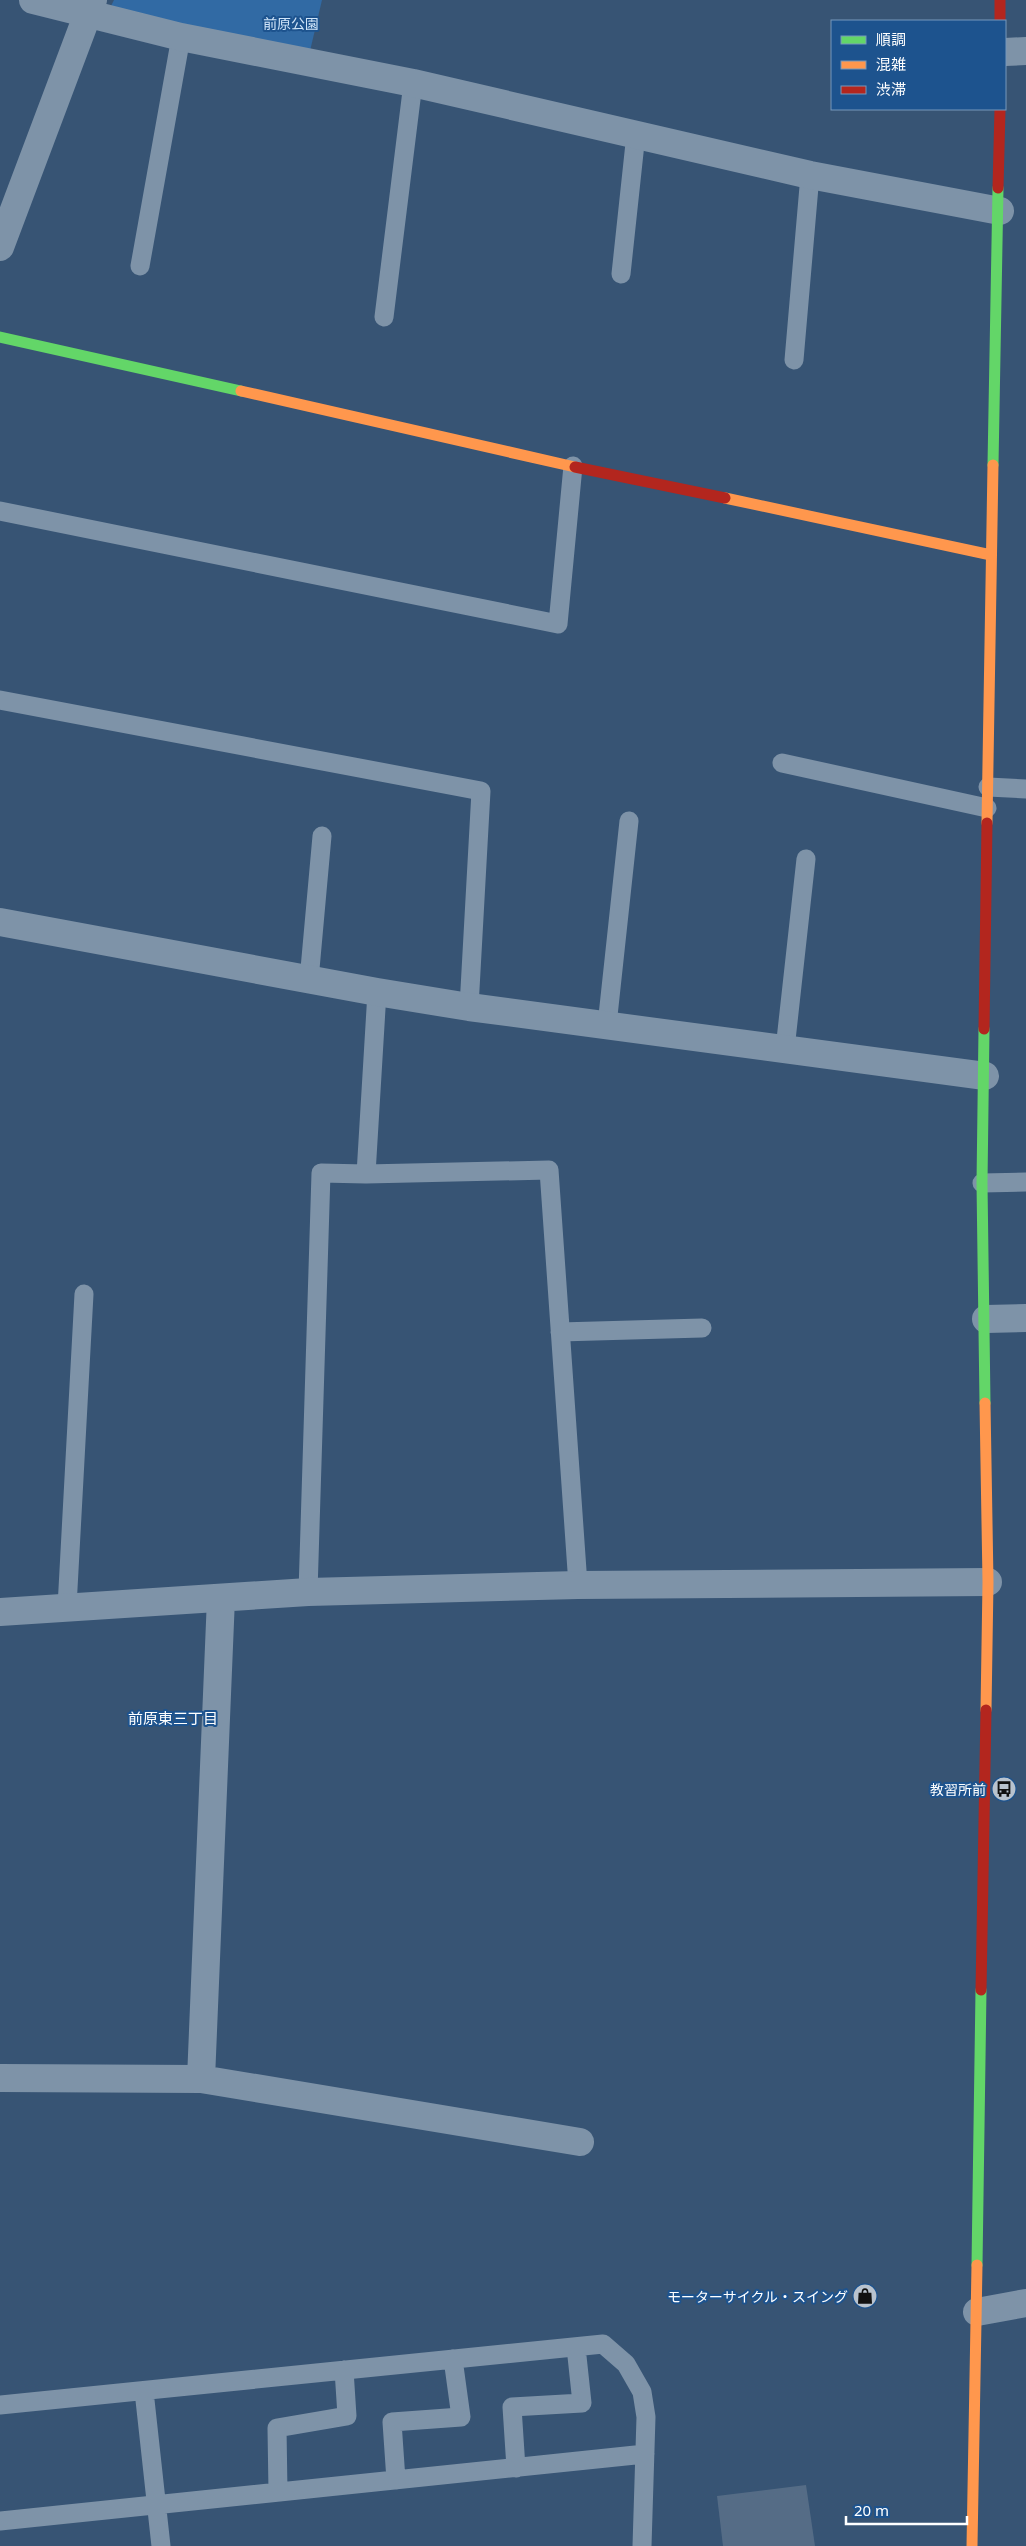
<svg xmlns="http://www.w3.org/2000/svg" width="1026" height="2546" viewBox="0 0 1026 2546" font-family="'Noto Sans','Noto Sans JP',sans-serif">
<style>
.green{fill:#316aa4}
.building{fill:#556c86}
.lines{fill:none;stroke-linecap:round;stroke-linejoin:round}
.lane{stroke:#7e93a8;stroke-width:19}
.street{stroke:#7e93a8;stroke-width:28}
.fast{stroke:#63d668;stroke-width:11}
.slow{stroke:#ff974d;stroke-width:11}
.jam{stroke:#b3261e;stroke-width:11}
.labels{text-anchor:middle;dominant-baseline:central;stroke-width:4;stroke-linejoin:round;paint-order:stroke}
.park-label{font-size:14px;fill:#d0e5f9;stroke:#1d538e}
.poi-label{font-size:14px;fill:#fff;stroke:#1d538e;text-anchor:end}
.neighbourhood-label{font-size:15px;fill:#fff;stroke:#1d538e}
</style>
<rect width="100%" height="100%" fill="#375474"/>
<path class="green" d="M114,0H322L310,51L108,12Z"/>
<path class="building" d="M806,2485L815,2546H723L717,2496Z"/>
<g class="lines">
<path class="lane" d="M140,266L181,37
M621,274L636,134
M384,317L413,83
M794,360L810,175
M0,511L558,624L573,466
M0,700L481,791L469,1007
M782,763L987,808
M988,787L1026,789
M309,980L322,836
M607,1025L629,821
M785,1049L806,859
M366,1174L549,1170L578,1585
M982,1183L1026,1182
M560,1332L702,1328
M308,1592L321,1173L366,1174L377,992
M67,1607L84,1294
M144,2391L161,2546
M0,2405L603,2344L626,2364L642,2392L646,2417L642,2546
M516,2468L512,2407L582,2403L576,2347
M396,2480L392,2422L461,2417L453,2359
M278,2492L277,2428L347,2416L344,2370
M0,2521L645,2454"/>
<path class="street" d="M33,0L181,37L413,83L810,175L1000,211
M1005,52L1026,51
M0,247L93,0
M0,922L377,992L469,1007L985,1076
M986,1319L1026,1318
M0,1612L308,1592L578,1585L988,1582
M0,2078L201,2079L580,2142
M201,2079L221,1598
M977,2312L1026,2303"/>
<path class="fast" d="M0,337L241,391
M993,465L998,188
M984,1029L982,1183L985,1403
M977,2265L981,1990"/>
<path class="slow" d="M241,391L575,467
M725,498L991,555
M987,823L993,465
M985,1403L988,1582L986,1710
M972,2546L977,2265"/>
<path class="jam" d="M1000,0V21
M998,188L1000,109
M575,467L725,498
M984,1029L987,823
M981,1990L986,1710"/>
</g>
<defs>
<symbol id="bus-disc" viewBox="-11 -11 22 22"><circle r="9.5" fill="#b9c3ce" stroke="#1d538e"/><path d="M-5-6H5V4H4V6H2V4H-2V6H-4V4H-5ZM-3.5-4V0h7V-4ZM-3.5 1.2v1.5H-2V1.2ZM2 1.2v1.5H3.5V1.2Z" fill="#111"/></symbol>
<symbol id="shop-disc" viewBox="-11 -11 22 22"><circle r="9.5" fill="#b9c3ce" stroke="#1d538e"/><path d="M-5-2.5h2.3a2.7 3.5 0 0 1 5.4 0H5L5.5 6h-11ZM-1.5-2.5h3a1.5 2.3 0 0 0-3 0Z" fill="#111"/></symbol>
</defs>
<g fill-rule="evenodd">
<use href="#bus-disc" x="990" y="1775" width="28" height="28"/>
<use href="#shop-disc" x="851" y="2282" width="28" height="28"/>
</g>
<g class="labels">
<g class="park-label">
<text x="291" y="23">前原公園</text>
</g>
<g class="poi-label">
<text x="986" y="1789">教習所前</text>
<text x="848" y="2296">モーターサイクル・スイング</text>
</g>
<g class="neighbourhood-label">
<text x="173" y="1718">前原東三丁目</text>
</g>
</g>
<rect x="831" y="20" width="175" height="90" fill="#1d538e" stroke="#7798bb"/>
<rect x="841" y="36" width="25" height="8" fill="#63d668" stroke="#7798bb"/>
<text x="876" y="45" font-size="15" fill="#ffffff">順調</text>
<rect x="841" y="61" width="25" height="8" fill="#ff974d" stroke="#7798bb"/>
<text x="876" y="70" font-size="15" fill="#ffffff">混雑</text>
<rect x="841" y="86" width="25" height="8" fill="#b3261e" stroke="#7798bb"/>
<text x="876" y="95" font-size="15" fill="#ffffff">渋滞</text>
<path d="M846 2516v8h121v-8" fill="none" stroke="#ffffff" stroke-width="2.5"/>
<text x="854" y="2516" font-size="15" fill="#ffffff" stroke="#1d538e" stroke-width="4" paint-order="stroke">20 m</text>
</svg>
